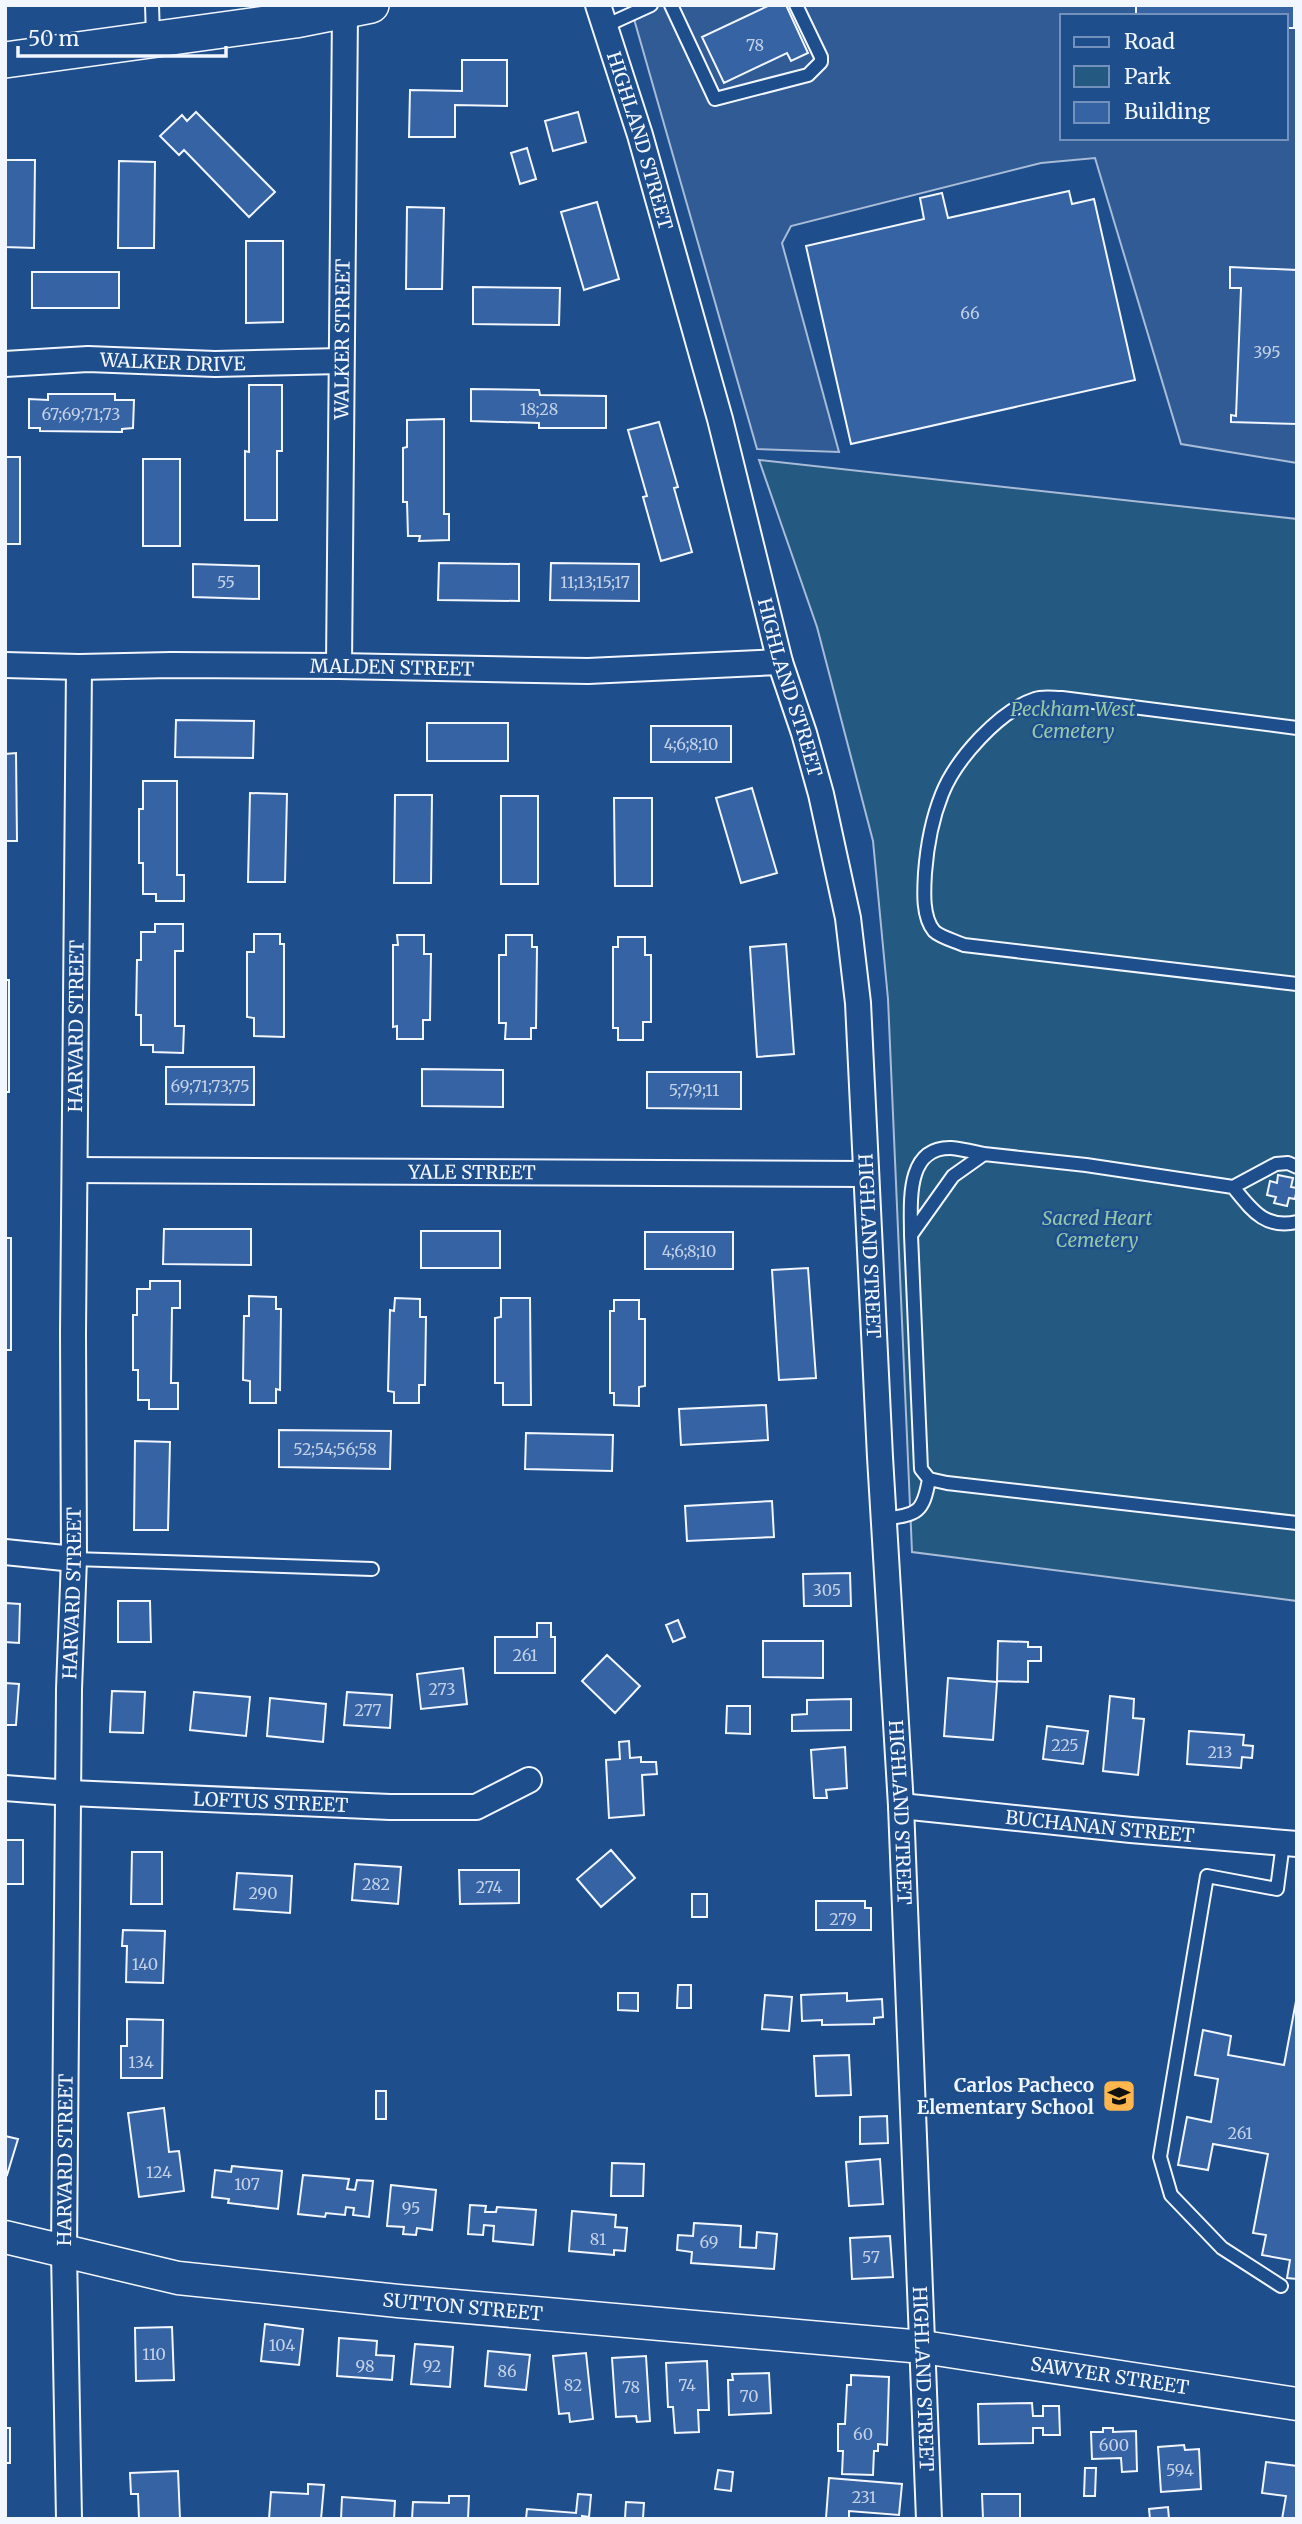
<svg xmlns="http://www.w3.org/2000/svg" width="1302" height="2524" viewBox="0 0 1302 2524" font-family="Merriweather,serif">
<style>
.green{fill:#245a82;stroke:#a8bbd7;stroke-width:2}
.parking{fill:#305b95;stroke:#a8bbd7;stroke-width:2;fill-rule:evenodd}
.building{fill:#3563a3;stroke:#f2f6ff;stroke-width:2}
.lines{fill:none;stroke-linecap:round;stroke-linejoin:round}
.service-casing{stroke:#f2f6ff;stroke-width:16}
.minor-casing{stroke:#f2f6ff;stroke-width:28}
.tertiary-casing{stroke:#f2f6ff;stroke-width:35}
.secondary-casing{stroke:#f2f6ff;stroke-width:38}
.service{stroke:#1f4e8c;stroke-width:12}
.minor{stroke:#1f4e8c;stroke-width:24}
.tertiary{stroke:#1f4e8c;stroke-width:32}
.secondary{stroke:#1f4e8c;stroke-width:35}
.labels{text-anchor:middle;dominant-baseline:central;stroke-width:5;stroke-linejoin:round;paint-order:stroke}
.number-label{font-size:16px;fill:#c3d1e8}
.street-label{font-size:19px;fill:#f2f6ff;stroke:#1f4e8c}
.park-label{font-size:19px;font-style:italic;fill:#97c8a6;stroke:#1f4e8c}
.poi-label{font-size:19px;font-weight:bold;fill:#f2f6ff;stroke:#1f4e8c;text-anchor:end}
</style>
<rect width="100%" height="100%" fill="#1f4e8c"/>
<path class="green" d="M759,460L1297,519V1601L912,1552L888,999L873,841L817,627Z"/>
<path class="parking" d="M630,5H1297V463L1181,444L1095,158L1041,163L791,226L782,243L839,452L757,449ZM1062,16H1286V138H1062Z"/>
<path class="building" d="M770,5H786L808,53L791,61L787,53L724,83L702,37Z
M1136,5H1294V28H1286V16H1136Z
M462,60H507V106L455,105V137H409L410,90L462,91Z
M196,112L275,192L249,217L184,150L179,155L160,136L182,115L187,121Z
M578,112L586,142L553,151L545,121Z
M527,148L536,179L520,184L511,153Z
M5,160H35L34,248L5,247Z
M119,161L155,162L154,248H118Z
M1069,191L1072,204L1094,199L1135,380L851,444L806,246L924,219L920,198L942,193L948,218Z
M597,202L619,279L584,290L561,212Z
M407,207L444,208L442,289H406Z
M246,241H283V322L246,323Z
M1230,267L1297,270V424L1231,422V415L1236,416L1241,288H1230Z
M32,272H119V308H32Z
M473,287L560,288L559,325L473,324Z
M249,385H282V451H277V520H245V451L249,452Z
M471,389L539,390L540,395L606,396V428H539V423L471,421Z
M48,394H115V400H134L133,428L122,429V432L40,431V428H29V399L48,400Z
M444,419V514H449V540L419,541L420,536H408L407,502H403V448L407,447V420Z
M659,422L678,487L674,488L692,552L661,561L643,497L647,496L628,430Z
M5,457H20V544H5Z
M143,459H180V546H143Z
M439,563L519,564V601L438,600Z
M551,563L639,564V601L550,600Z
M193,564L259,566V599L193,597Z
M176,720L254,721L253,758L175,757Z
M427,723H508V761H427Z
M651,726H731V762H651Z
M16,753L17,841H5V754Z
M143,781H177V875H184V901H156V894H143V863H139V809H143Z
M752,788L777,873L741,883L716,798Z
M250,793L287,794L285,882H248Z
M395,795H432L431,883H394Z
M501,796H538V884H501Z
M614,798H652V886H615Z
M155,924H183V951H175V1026H184L183,1053L153,1052V1045H141V1015H136L137,960H141V932H155Z
M254,934H280V944H284V1037L254,1036V1018L247,1017V952H254Z
M397,935H424V954H431L430,1020H423V1039H397V1026L393,1027V945H398Z
M506,935H532V947H537L536,1028H531V1039H505L506,1023H499V955H506Z
M618,937H645V955H651V1022H643V1040H618V1028H613V947H618Z
M786,944L794,1054L757,1057L750,947Z
M5,980H9V1092H5Z
M166,1067H254V1105L166,1104Z
M422,1069L503,1070V1107L422,1106Z
M647,1072H741V1109L647,1108Z
M1278,1175L1293,1178L1291,1187L1297,1188L1295,1199L1289,1198L1287,1206L1274,1203L1276,1197L1267,1195L1270,1181L1277,1183Z
M164,1229H251V1265L163,1264Z
M421,1231H500V1268H421Z
M645,1232H733V1269H645Z
M5,1238H11V1350H5Z
M808,1268L816,1378L779,1380L772,1270Z
M150,1281H180V1308H172L171,1383H178V1409H149V1400H138V1370H133V1315H137V1289H150Z
M249,1296L276,1297V1309H281L280,1390L276,1389V1403H250V1381L243,1380L244,1316H249Z
M395,1298L420,1299V1317H426L425,1385H419V1403H394V1392L388,1391L390,1310L394,1311Z
M501,1298H530L531,1405H503V1383H495V1318L501,1317Z
M614,1300H639V1319H645V1386L639,1387V1406L614,1405V1393H610V1311H614Z
M766,1405L768,1440L681,1445L679,1409Z
M279,1430L391,1431L390,1469L279,1467Z
M526,1433L613,1435L612,1471L525,1469Z
M135,1441L170,1442L168,1530H134Z
M772,1501L774,1537L687,1541L685,1506Z
M850,1573L851,1606H804L803,1574Z
M118,1601H150L151,1642H118Z
M5,1603L20,1604L19,1643L5,1642Z
M678,1620L685,1637L673,1642L666,1625Z
M537,1623H551V1637H555V1673H495V1637H537Z
M763,1641H823V1678L763,1677Z
M998,1641L1028,1642V1647H1041V1661H1028V1682L997,1681Z
M607,1655L640,1686L615,1713L582,1681Z
M463,1668L467,1704L421,1709L417,1674Z
M948,1678L997,1682L993,1740L944,1736Z
M5,1683L19,1684L16,1725H5Z
M112,1691L145,1692L143,1733L110,1732Z
M194,1692L250,1697L246,1736L190,1730Z
M347,1692L392,1695L390,1728L344,1725Z
M1110,1696L1134,1699L1133,1718L1144,1719L1138,1775L1103,1771Z
M270,1698L326,1704L323,1742L267,1736Z
M851,1699V1730L792,1731V1715L807,1714V1700Z
M727,1706H750V1734L726,1733Z
M1047,1726L1088,1731L1083,1764L1043,1759Z
M1189,1731L1244,1735L1243,1745L1253,1746L1252,1758L1242,1757L1241,1768L1187,1764Z
M629,1741L630,1758L641,1757V1762H656L657,1774L642,1775L644,1815L609,1818L606,1760L620,1759L619,1742Z
M845,1747L847,1788L826,1790L827,1798H814L811,1750Z
M5,1840H23V1884H5Z
M611,1850L635,1878L601,1907L577,1879Z
M132,1852H162V1904H131Z
M355,1864L401,1867L398,1904L352,1900Z
M459,1870H519V1903L460,1904Z
M237,1873L292,1876L290,1913L234,1909Z
M692,1894H707V1917H692Z
M816,1901H865V1908H871V1930H816Z
M123,1930L165,1931L163,1983L126,1982L127,1946H122Z
M678,1985H691V2008H677Z
M618,1993H638V2011L618,2010Z
M847,1993V2001L882,1999L883,2017L874,2018V2024L822,2025V2020L802,2021L801,1995Z
M765,1995L792,1997L789,2031L762,2029Z
M1297,1996V2279L1287,2278L1290,2260L1262,2255L1266,2235L1253,2233L1268,2154L1213,2144L1208,2170L1178,2165L1187,2117L1211,2122L1218,2079L1195,2075L1203,2030L1231,2036L1228,2055L1284,2065Z
M127,2019L163,2020L162,2078H121V2046H127Z
M849,2055L851,2095L816,2096L814,2056Z
M376,2091H386V2119H376Z
M164,2108L169,2152L179,2151L184,2191L139,2197L128,2113Z
M887,2116L888,2143L860,2144V2117Z
M5,2136L18,2139L7,2175L5,2174Z
M880,2159L883,2204L849,2206L846,2162Z
M612,2163L644,2164L643,2196H611Z
M232,2166L282,2171L278,2209L228,2203L229,2199L212,2197L215,2170L231,2172Z
M303,2175L349,2179L347,2189L355,2190L357,2180L373,2181L369,2217L353,2215L354,2208L346,2207L345,2215L326,2213L325,2217L298,2214Z
M391,2185L436,2190L432,2230L417,2228L416,2235L403,2234L404,2227L387,2226Z
M470,2205L486,2206L485,2212H496L497,2207L536,2210L533,2245L493,2241L494,2226L484,2225L483,2235L468,2234Z
M572,2211L616,2215L615,2227L627,2228L625,2251L614,2250V2255L569,2251Z
M694,2223L741,2226L740,2247L756,2248L757,2232L777,2234L774,2269L691,2263L692,2252L677,2250L678,2235L693,2236Z
M890,2236L893,2277L852,2279L850,2238Z
M265,2324L303,2329L299,2365L261,2361Z
M172,2327L174,2380L136,2381L135,2328Z
M339,2338L377,2341L376,2355L394,2356L392,2380L337,2376Z
M415,2344L453,2347L450,2387L411,2384Z
M488,2351L530,2355L526,2390L485,2386Z
M586,2353L593,2419L570,2422L569,2413L559,2414L553,2356Z
M646,2356L650,2421L637,2422L636,2416L616,2417L612,2358Z
M707,2361L709,2410H698L699,2432L675,2433L673,2407H668L666,2363Z
M769,2373L771,2413L729,2415L728,2380H733L732,2374Z
M851,2375L889,2377L887,2445L878,2444V2451H874L873,2475L842,2474L843,2451H838V2424H845L847,2385H851Z
M1032,2403L1033,2416H1043V2406H1059L1060,2435H1043V2428H1033V2443L979,2444L978,2404Z
M5,2428H10V2463H5Z
M1103,2428H1113V2432L1136,2431L1137,2471L1122,2472L1121,2458L1092,2459L1091,2432H1103Z
M1184,2445L1185,2450L1199,2449L1201,2489L1161,2492L1158,2447Z
M1266,2462L1297,2466V2519H1282L1286,2496L1262,2493Z
M1085,2468H1096L1095,2496H1084Z
M718,2470L733,2472L731,2491L715,2489Z
M178,2471L180,2519H139L138,2494H131L130,2473Z
M829,2478L902,2484L899,2515L849,2511V2519L826,2518Z
M308,2484L324,2485L321,2519H269L271,2492L308,2494Z
M578,2494L591,2495L589,2517L582,2516V2519H526L527,2509L576,2513Z
M982,2494H1020V2519H983Z
M449,2496H469L468,2519H412L413,2502L449,2503Z
M342,2497L395,2501L394,2519H341Z
M626,2502L644,2503L643,2518L652,2519H615L625,2518Z
M1168,2507L1169,2519H1150L1149,2509Z"/>
<g class="lines">
<defs>
<path id="service" d="M152,5L153,36
M671,5L715,99L808,75L821,62V57L796,5
M605,26L651,5
M1297,728L1062,698C1053,698 1043,696 1035,699C999,711 956,759 942,794C932,819 927,846 925,873C924,890 922,917 934,931C940,937 955,941 964,945L1297,984
M984,1154L1086,1165L1233,1187L1276,1164L1288,1163L1297,1167
M1233,1187C1252,1210 1264,1229 1297,1222
M929,1479L947,1483L1297,1523
M884,1519C917,1514 923,1514 929,1479L921,1469L911,1235L953,1176L984,1154C974,1152 962,1149 951,1148C905,1147 911,1203 911,1235
M74,1559L372,1569
M1281,2286L1222,2248L1171,2195L1160,2157L1207,1876L1277,1889L1283,1843"/>
<g id="minor">
<path id="s1" d="M598,5L640,135L720,419L780,662L804,733L821,794L848,918L858,1003L880,1457L901,1806L929,2519"/>
<path id="s2" d="M5,364L88,359L215,364L341,361"/>
<path id="s3" d="M5,665L79,667L171,665L339,666L588,671L780,662"/>
<path id="s4" d="M339,666L345,12"/>
<path id="s5" d="M76,1170L865,1174"/>
<path d="M5,1552L74,1559"/>
<path id="s6" d="M5,1788L70,1793L390,1807H476L529,1780"/>
<path id="s7" d="M901,1806L1131,1830L1297,1844"/>
<path id="s8" d="M69,2519L64,2252L69,1689L74,1559L73,1333L79,667"/>
</g>
<g id="tertiary">
<path id="s9" d="M5,2237L178,2278L398,2301L923,2347L1297,2404"/>
</g>
<path id="secondary" d="M5,60L295,20L371,5"/>
</defs>
<use href="#service" class="service-casing"/>
<use href="#minor" class="minor-casing"/>
<use href="#tertiary" class="tertiary-casing"/>
<use href="#secondary" class="secondary-casing"/>
<use href="#service" class="service"/>
<use href="#minor" class="minor"/>
<use href="#tertiary" class="tertiary"/>
<use href="#secondary" class="secondary"/>
</g>
<defs>
<symbol id="school-square" viewBox="-11 -11 22 22"><rect x="-9" y="-9" width="18" height="18" rx="4" fill="#ffb74d" stroke="#1f4e8c"/><path d="M0-5L7-2L0 1L-7-2ZM-4 1L0 2.5L4 1V4Q0 6-4 4Z" fill="#111"/></symbol>
</defs>
<g fill-rule="evenodd">
<use href="#school-square" x="1100" y="2077" width="38" height="38"/>
</g>
<g class="labels">
<g class="number-label">
<text x="755" y="45">78</text>
<text x="970" y="313">66</text>
<text x="1267" y="352">395</text>
<text x="539" y="409">18;28</text>
<text x="81" y="414">67;69;71;73</text>
<text x="226" y="582">55</text>
<text x="595" y="582">11;13;15;17</text>
<text x="691" y="744">4;6;8;10</text>
<text x="210" y="1086">69;71;73;75</text>
<text x="694" y="1090">5;7;9;11</text>
<text x="689" y="1251">4;6;8;10</text>
<text x="335" y="1449">52;54;56;58</text>
<text x="827" y="1590">305</text>
<text x="525" y="1655">261</text>
<text x="442" y="1689">273</text>
<text x="368" y="1710">277</text>
<text x="1065" y="1745">225</text>
<text x="1220" y="1752">213</text>
<text x="376" y="1884">282</text>
<text x="489" y="1887">274</text>
<text x="263" y="1893">290</text>
<text x="843" y="1919">279</text>
<text x="145" y="1964">140</text>
<text x="141" y="2062">134</text>
<text x="1240" y="2133">261</text>
<text x="159" y="2172">124</text>
<text x="247" y="2184">107</text>
<text x="411" y="2208">95</text>
<text x="598" y="2239">81</text>
<text x="709" y="2242">69</text>
<text x="871" y="2257">57</text>
<text x="282" y="2345">104</text>
<text x="154" y="2354">110</text>
<text x="365" y="2366">98</text>
<text x="432" y="2366">92</text>
<text x="507" y="2371">86</text>
<text x="573" y="2385">82</text>
<text x="687" y="2385">74</text>
<text x="631" y="2387">78</text>
<text x="749" y="2396">70</text>
<text x="863" y="2434">60</text>
<text x="1114" y="2445">600</text>
<text x="1180" y="2470">594</text>
<text x="864" y="2497">231</text>
</g>
<g class="street-label">
<text stroke="none"><textPath href="#s1" startOffset="142">HIGHLAND STREET</textPath></text>
<text stroke="none"><textPath href="#s4" startOffset="327">WALKER STREET</textPath></text>
<text stroke="none"><textPath href="#s2" startOffset="168">WALKER DRIVE</textPath></text>
<text stroke="none"><textPath href="#s3" startOffset="387">MALDEN STREET</textPath></text>
<text stroke="none"><textPath href="#s1" startOffset="709">HIGHLAND STREET</textPath></text>
<text stroke="none"><textPath href="#s8" startOffset="1493">HARVARD STREET</textPath></text>
<text stroke="none"><textPath href="#s5" startOffset="396">YALE STREET</textPath></text>
<text stroke="none"><textPath href="#s1" startOffset="1276">HIGHLAND STREET</textPath></text>
<text stroke="none"><textPath href="#s8" startOffset="926">HARVARD STREET</textPath></text>
<text stroke="none"><textPath href="#s6" startOffset="266">LOFTUS STREET</textPath></text>
<text stroke="none"><textPath href="#s1" startOffset="1843">HIGHLAND STREET</textPath></text>
<text stroke="none"><textPath href="#s7" startOffset="200">BUCHANAN STREET</textPath></text>
<text stroke="none"><textPath href="#s8" startOffset="359">HARVARD STREET</textPath></text>
<text stroke="none"><textPath href="#s9" startOffset="464">SUTTON STREET</textPath></text>
<text stroke="none"><textPath href="#s9" startOffset="1115">SAWYER STREET</textPath></text>
<text stroke="none"><textPath href="#s1" startOffset="2410">HIGHLAND STREET</textPath></text>
</g>
<g class="park-label">
<text x="1073" y="709">Peckham West<tspan x="1073" dy="22">Cemetery</tspan></text>
<text x="1097" y="1218">Sacred Heart<tspan x="1097" dy="22">Cemetery</tspan></text>
</g>
<g class="poi-label">
<text x="1094" y="2085">Carlos Pacheco<tspan x="1094" dy="22">Elementary School</tspan></text>
</g>
</g>
<rect width="1302" height="2524" fill="none" stroke="#f2f6ff" stroke-width="14"/>
<rect x="1060" y="14" width="228" height="126" fill="#1f4e8c" stroke="#7391ba" stroke-width="2"/>
<rect x="1074" y="37" width="35" height="10" fill="#1f4e8c" stroke="#7391ba" stroke-width="2"/>
<text x="1124" y="49" font-size="21" fill="#f2f6ff">Road</text>
<rect x="1074" y="66" width="35" height="21" fill="#245a82" stroke="#7391ba" stroke-width="2"/>
<text x="1124" y="84" font-size="21" fill="#f2f6ff">Park</text>
<rect x="1074" y="102" width="35" height="21" fill="#3563a3" stroke="#7391ba" stroke-width="2"/>
<text x="1124" y="119" font-size="21" fill="#f2f6ff">Building</text>
<path d="M18 46v10h208v-10" fill="none" stroke="#f2f6ff" stroke-width="3.5"/>
<text x="28" y="46" font-size="21" fill="#f2f6ff" stroke="#1f4e8c" stroke-width="5" paint-order="stroke">50 m</text>
</svg>
